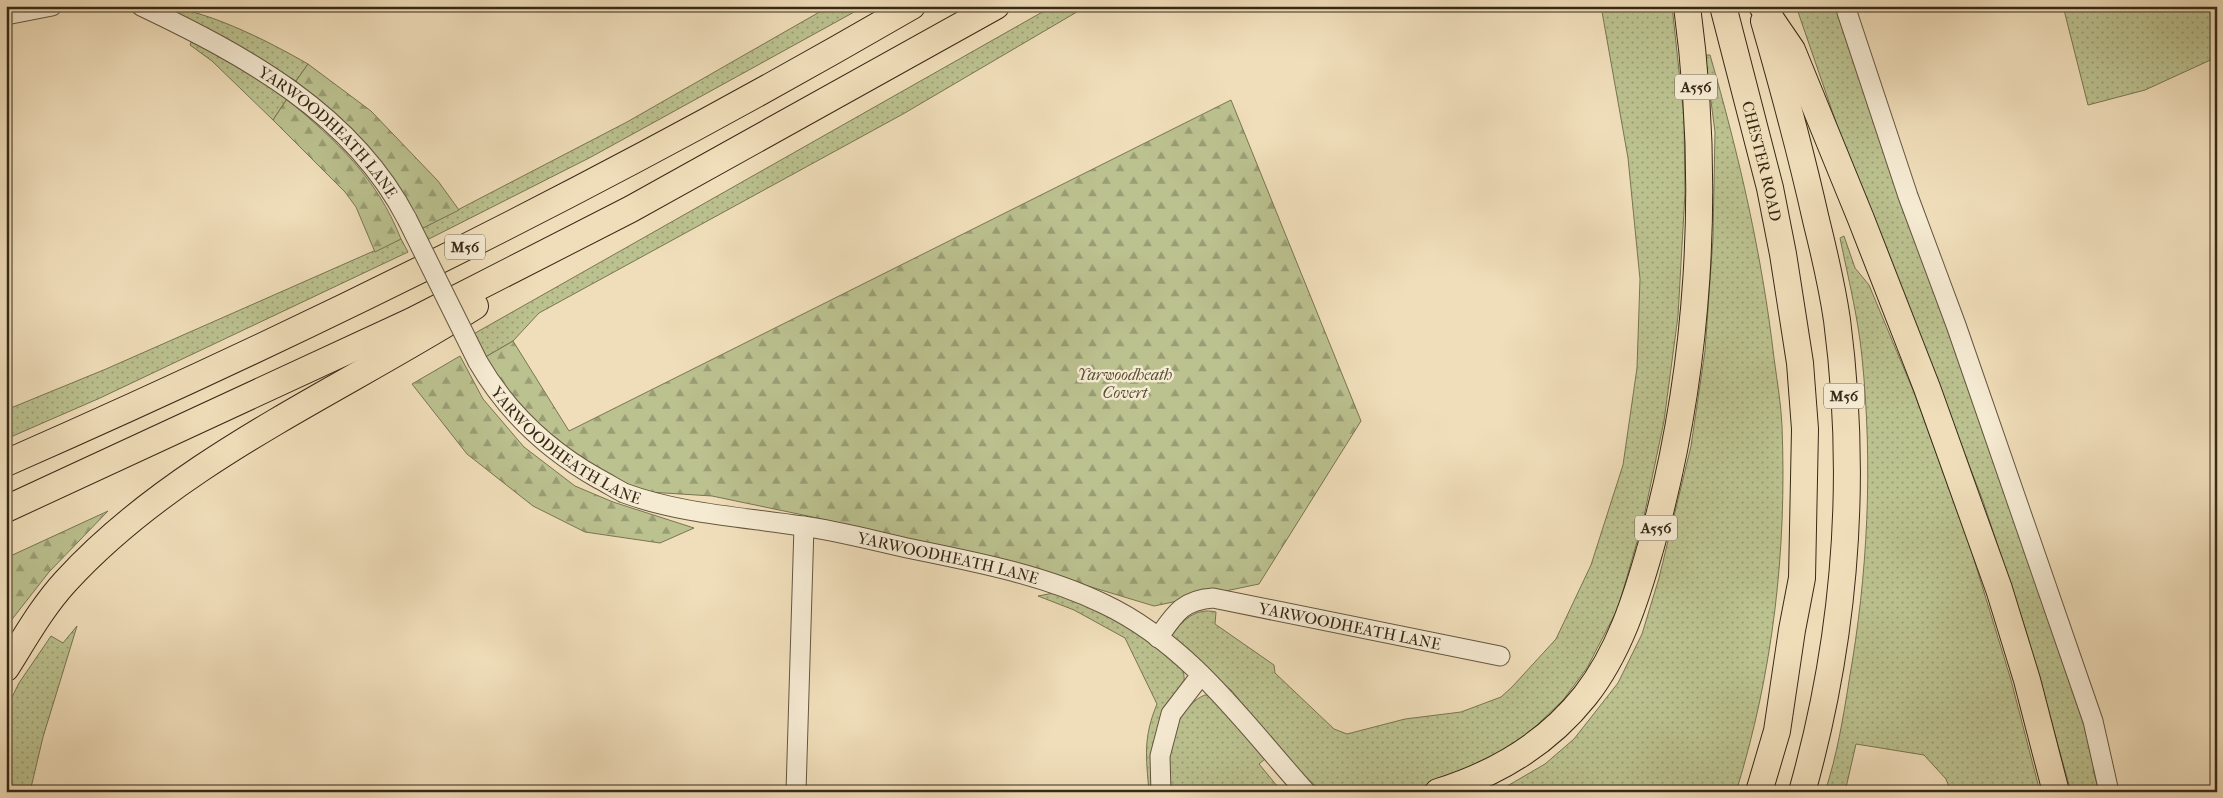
<svg xmlns="http://www.w3.org/2000/svg" width="2223" height="798" viewBox="0 0 2223 798" font-family="'IM FELL French Canon',serif">
<style>
.grass{fill:url(#grass-dots);stroke:#797552}
.forest{fill:url(#forest-firs);stroke:#797552}
.lines{fill:none;stroke-linecap:round;stroke-linejoin:round}
.minor-casing{stroke:#65563f;stroke-width:21}
.highway-casing{stroke:#372916;stroke-width:28}
.minor{stroke:#f5ead2;stroke-width:19}
.highway{stroke:#f0deba;stroke-width:26}
.minor-bridge-casing{stroke:#65563f;stroke-width:21;stroke-linecap:butt}
.minor-bridge{stroke:#f5ead2;stroke-width:19}
.labels{text-anchor:middle;dominant-baseline:central;stroke-width:5;stroke-linejoin:round;paint-order:stroke}
.shield{fill:#f5ead2;stroke:#70634e;stroke-width:1}
.shield-label{font-size:15px;font-weight:bold;fill:#372916}
.street-label{font-size:16px;fill:#372916;stroke:#f5ead2}
.park-label{font-size:16px;font-style:italic;fill:#584f34;stroke:#f5ead2}
</style>
<defs>
<pattern id="grass-dots" width="8" height="8" patternUnits="userSpaceOnUse" patternTransform="scale(1.25)"><rect width="8" height="8" fill="#bbc18f"/><path d="M2 2h.1M6 6h.1" fill="none" stroke="#999d74" stroke-width="1.8" stroke-linecap="round"/></pattern>
<pattern id="forest-firs" width="22" height="20" patternUnits="userSpaceOnUse" patternTransform="scale(1.25)"><rect width="22" height="20" fill="#bbc18f"/><path d="M5 1l3.5 6h-7zM16 11l3.5 6h-7z" fill="#999d74"/></pattern>
</defs>
<rect width="100%" height="100%" fill="#f0deba"/>
<filter id="stains"><feTurbulence type="fractalNoise" baseFrequency=".004" numOctaves="4"/><feColorMatrix values="0 0 0 0 .2 0 0 0 0 .09 0 0 0 0 .02 0 0 0 .5 -.17"/></filter>
<radialGradient id="worn" r=".72"><stop offset=".6" stop-color="#630" stop-opacity="0"/><stop offset="1" stop-color="#630" stop-opacity=".3"/></radialGradient>
<path class="grass" d="M155,6C200,6 268,41 308,64L296,81L243,50Z
M830,6H865L591,157L423,242L419,230L627,122Z
M1053,6H1087L903,114L539,313L513,341L482,359L470,336Z
M1601,6H1672L1684,117L1685,193L1678,316L1664,421L1643,521L1618,608L1587,668L1563,700L1536,726L1508,749L1447,779L1404,792H1322L1286,758L1232,691L1170,637C1182,621 1195,607 1216,612L1215,624L1274,665L1275,673L1334,729L1347,734L1405,719L1461,712L1501,697L1512,687L1556,639L1591,565L1623,465L1637,368L1640,279L1628,158Z
M1796,6H1843L2100,766L2093,769L2099,792H2071L2026,631L1983,501L1839,131Z
M2063,6H2217V57L2145,90L2088,105Z
M192,40L243,69L287,99L273,120L212,61L190,45Z
M1705,55H1710C1739,155 1762,255 1774,358C1777,381 1781,403 1782,426C1787,550 1773,673 1736,792H1497L1545,764L1574,739L1618,683L1642,634L1659,578L1691,446L1705,351L1713,238L1715,132Z
M1844,236L1855,268L1869,285L1915,395L1968,540L2011,680L2040,792H1951L1946,779L1924,755L1856,744L1845,792H1825C1837,755 1843,719 1849,681C1868,574 1873,465 1862,357C1858,317 1848,277 1840,238Z
M401,239L408,252L100,398L6,439V410L106,369Z
M1054,593C1091,606 1158,636 1181,667C1185,673 1184,679 1184,686L1157,792H1149C1146,756 1143,738 1157,704L1125,638L1074,610L1038,596Z
M77,626L43,737L30,792H6V709L19,683L51,636L63,643Z
M1205,695H1212L1265,759L1259,764L1282,792H1225L1213,788L1211,792H1168C1168,780 1167,768 1168,756C1169,735 1184,703 1205,695Z"/>
<path class="forest" d="M308,64L371,111L438,181L459,210L419,230L323,110L296,81Z
M287,99C337,142 376,176 401,239L375,252L356,207L345,192L273,120Z
M1231,100L1361,421L1259,584L1154,606L1012,563L808,516L712,496L649,492L604,476L560,449L510,400L482,359L513,341L569,431Z
M460,356L483,399L524,447L575,486L613,502L694,528L660,543L585,532L533,506L467,454L412,384Z
M108,511L49,572L6,627V558Z"/>
<g class="lines">
<defs>
<g id="minor">
<path id="s1" d="M141,6C244,55 352,113 407,219"/>
<path d="M1845,6L1908,196L1956,325L2093,721L2109,792"/>
<path d="M6,15L52,6"/>
<path id="s2" d="M478,362C507,412 547,450 599,479C607,483 616,489 624,493C681,514 743,517 802,526C839,531 875,541 912,549C976,562 1044,575 1104,604C1189,644 1245,724 1306,792"/>
<path id="s3" d="M1158,638C1174,615 1182,600 1213,598L1500,656"/>
<path d="M796,792L804,526"/>
<path d="M1161,792L1160,756L1171,714L1201,675"/>
</g>
<g id="highway">
<path id="s4" d="M1723,6L1770,188L1783,254L1800,363L1805,429L1802,578L1792,630L1777,731L1759,792"/>
<path d="M1762,6L1792,50L1861,219L1927,388L1999,589L2027,680L2056,792"/>
<path d="M1764,21C1783,87 1801,153 1816,220C1824,252 1832,286 1837,320C1858,481 1846,636 1802,792"/>
<path d="M6,463C316,327 619,176 912,6"/>
<path d="M6,509L412,321L631,209L996,6"/>
<path d="M6,668C25,638 42,607 66,581C176,461 339,392 475,306"/>
<path d="M1438,792C1496,774 1546,745 1585,696C1619,653 1636,599 1651,546C1700,372 1711,185 1687,6"/>
</g>
</defs>
<use href="#minor" class="minor-casing"/>
<use href="#highway" class="highway-casing"/>
<use href="#minor" class="minor"/>
<use href="#highway" class="highway"/>
<defs>
<path id="minor-bridge" d="M407,219L478,362"/>
</defs>
<use href="#minor-bridge" class="minor-bridge-casing"/>
<use href="#minor-bridge" class="minor-bridge"/>
</g>
<g class="labels">
<g class="shield">
<rect x="1675" y="74.5" width="42" height="25" rx="4"/>
<rect x="445" y="234.5" width="40" height="25" rx="4"/>
<rect x="1824" y="383.5" width="40" height="25" rx="4"/>
<rect x="1635" y="515.5" width="42" height="25" rx="4"/>
</g>
<g class="shield-label">
<text x="1696" y="87">A556</text>
<text x="465" y="247">M56</text>
<text x="1844" y="396">M56</text>
<text x="1656" y="528">A556</text>
</g>
<g class="street-label">
<text stroke="none"><textPath href="#s1" startOffset="228">YARWOODHEATH LANE</textPath></text>
<text stroke="none"><textPath href="#s4" startOffset="160">CHESTER ROAD</textPath></text>
<text stroke="none"><textPath href="#s2" startOffset="124">YARWOODHEATH LANE</textPath></text>
<text stroke="none"><textPath href="#s2" startOffset="530">YARWOODHEATH LANE</textPath></text>
<text stroke="none"><textPath href="#s3" startOffset="211">YARWOODHEATH LANE</textPath></text>
</g>
<g class="park-label">
<text x="1125" y="374">Yarwoodheath<tspan x="1125" dy="18">Covert</tspan></text>
</g>
</g>
<rect width="2223" height="798" fill="none" stroke="#f0deba" stroke-width="25"/>
<rect x="8" y="8" width="2208" height="783" fill="none" stroke="#372916" stroke-width="2.5"/>
<rect x="12" y="12" width="2198" height="773" fill="none" stroke="#372916"/>
<rect width="100%" height="100%" filter="url(#stains)"/>
<rect width="100%" height="100%" fill="url(#worn)"/>
</svg>
